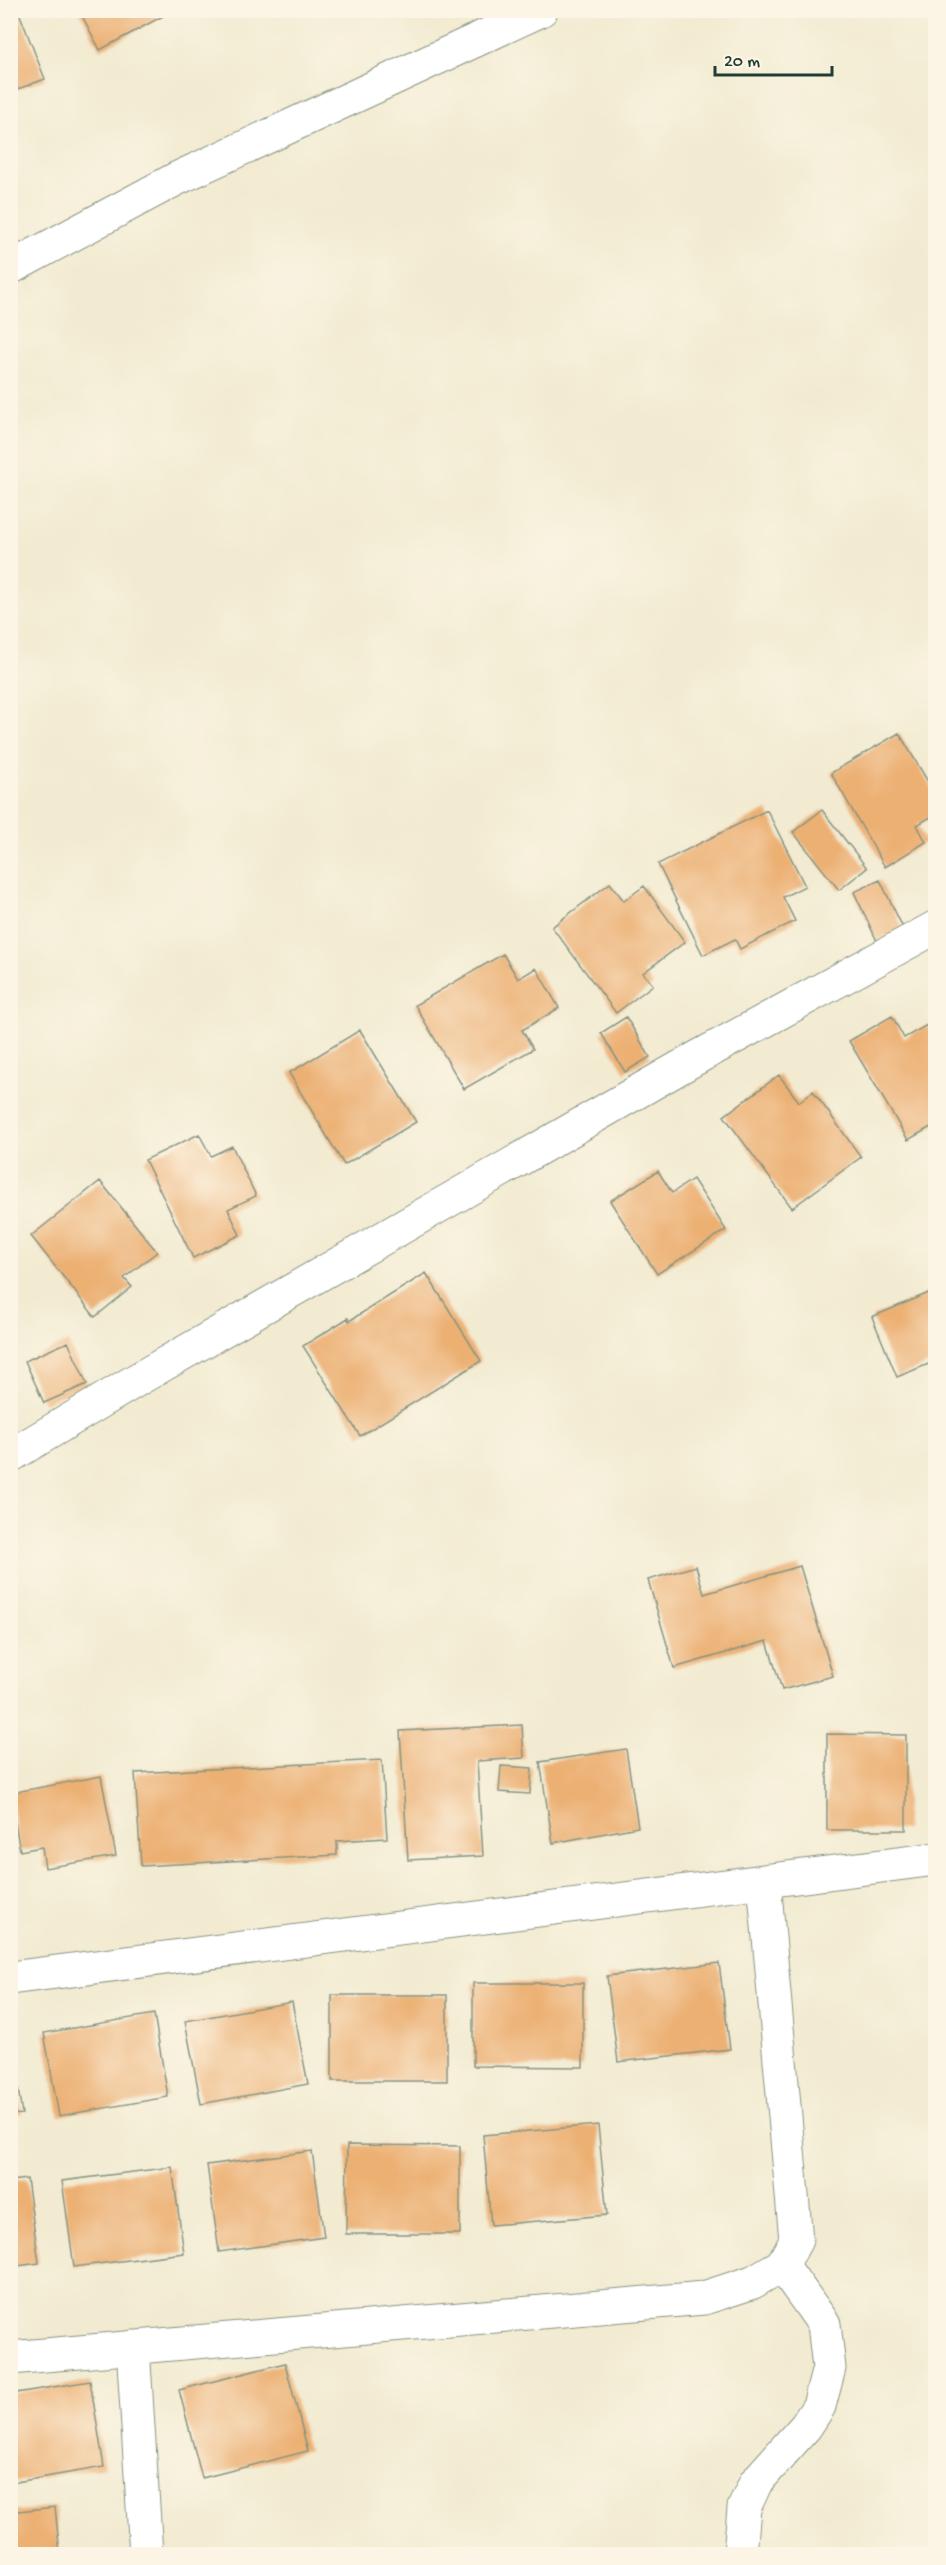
<svg xmlns="http://www.w3.org/2000/svg" width="946" height="2565" viewBox="0 0 946 2565" font-family="'Gochi Hand',sans-serif">
<style>
.building{fill:#ecb073}
.lines{fill:none;stroke-linecap:round;stroke-linejoin:round}
.minor-casing{stroke:#889482;stroke-width:35}
.minor{stroke:#fff;stroke-width:33}
</style>
<rect width="100%" height="100%" fill="#fcf5e5"/>
<filter id="ink" filterUnits="userSpaceOnUse"><feTurbulence type="fractalNoise" baseFrequency=".0167" numOctaves="2"/><feDisplacementMap in="SourceGraphic" scale="12" xChannelSelector="R" yChannelSelector="G"/><feConvolveMatrix kernelMatrix="1 2 1 2 8 2 1 2 1" color-interpolation-filters="sRGB"/></filter>
<filter id="wash" filterUnits="userSpaceOnUse"><feTurbulence type="fractalNoise" baseFrequency=".008" numOctaves="4" result="noise"/><feDisplacementMap in="SourceGraphic" scale="24" xChannelSelector="R" yChannelSelector="G"/><feGaussianBlur stdDeviation="1.35" result="paint"/><feColorMatrix in="noise" values="0 0 0 0 0 0 0 0 0 0 0 0 0 0 0 0 0 1.4 0 .05"/><feComposite in="paint" operator="in"/></filter>
<g filter="url(#wash)">
<rect width="100%" height="100%" fill="#f2ebd1"/>
<g id="blocks">
<path class="building" d="M10,10H18L45,79L10,92Z
M79,10H174L100,50Z
M899,733L936,795V814L917,825L926,842L885,867L831,773Z
M767,810L805,886L783,897L795,921L740,949L735,939L703,955L658,864Z
M822,810L867,868L839,890L793,832Z
M880,880L903,928L877,941L854,892Z
M610,883L624,901L644,886L685,942L643,973L653,985L616,1013L552,927Z
M503,954L518,979L536,968L559,1008L522,1030L533,1049L464,1089L415,1005Z
M892,1016L904,1038L927,1025L936,1039V1124L908,1140L849,1041Z
M626,1017L650,1057L625,1072L601,1033Z
M360,1030L416,1122L344,1165L289,1073Z
M779,1075L799,1102L813,1091L861,1157L792,1208L724,1116Z
M199,1134L211,1156L232,1146L256,1196L228,1209L240,1235L193,1258L145,1160Z
M658,1171L672,1193L693,1179L726,1230L657,1274L610,1201Z
M100,1181L157,1252L124,1278L132,1287L95,1317L31,1236Z
M426,1273L481,1361L360,1436L303,1346L348,1318L349,1321Z
M936,1290V1361L897,1377L872,1317Z
M68,1342L87,1384L44,1403L25,1361Z
M696,1566L704,1594L800,1566L833,1676L782,1690L767,1641L674,1668L648,1580Z
M522,1725L524,1758L477,1761L483,1856L408,1860L400,1731Z
M827,1734L906,1735V1830H827Z
M626,1749L638,1827L553,1843L540,1762Z
M382,1760L387,1838L337,1841V1855L141,1866L135,1773Z
M501,1766L532,1768L530,1794L499,1792Z
M101,1776L116,1856L45,1868L42,1847L20,1851L10,1793Z
M719,1963L730,2049L618,2062L607,1976Z
M473,1983H583V2067L473,2066Z
M332,1995H447V2081H332Z
M292,2002L308,2084L201,2104L185,2021Z
M154,2014L168,2097L59,2116L44,2033Z
M10,2037L22,2114L10,2115Z
M598,2125L607,2215L491,2225L483,2135Z
M347,2145L460,2146V2234H346Z
M312,2151L324,2237L219,2252L207,2165Z
M172,2167L184,2253L74,2267L62,2181Z
M27,2179L39,2263L10,2267V2181Z
M285,2363L308,2451L202,2478L179,2390Z
M90,2381L104,2467L10,2483V2394Z
M55,2507L60,2554H10V2512Z"/>
</g>
</g>
<g filter="url(#ink)">
<use href="#blocks" fill-opacity="0" stroke="#889482" stroke-width="1.5"/>
<g class="lines">
<defs>
<path id="minor" d="M10,268L176,179L541,10
M10,1456L140,1378L691,1061L936,927
M10,1978L936,1859
M133,2347L146,2554
M10,2358L704,2298L753,2282L782,2265L796,2240L764,1881
M740,2554L744,2508L756,2482L806,2426L819,2406L829,2368L824,2324L782,2265"/>
</defs>
<use href="#minor" class="minor-casing"/>
<use href="#minor" class="minor"/>
</g>
</g>
<rect width="946" height="2565" fill="none" stroke="#fcf5e5" stroke-width="36"/>
<path d="M715 66v9h117v-9" fill="none" stroke="#1f3d34" stroke-width="3"/>
<text x="724" y="66" font-size="18" fill="#1f3d34" stroke="#fcf5e5" stroke-width="4.5" paint-order="stroke">20 m</text>
</svg>
